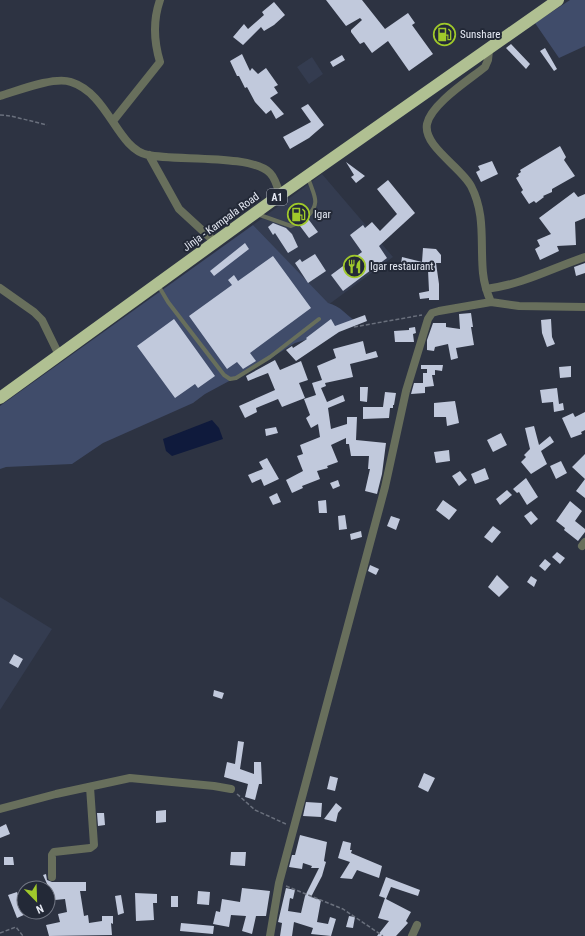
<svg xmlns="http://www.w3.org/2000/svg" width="585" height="936" viewBox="0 0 585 936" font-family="'Roboto Condensed',sans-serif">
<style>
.built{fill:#343c50}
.green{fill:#404c6a}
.water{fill:#0f1a3c}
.building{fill:#c1c9dc}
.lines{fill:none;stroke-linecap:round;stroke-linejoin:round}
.path{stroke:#6a707d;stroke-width:1.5;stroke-dasharray:4 2;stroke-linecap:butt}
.lane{stroke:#686f5c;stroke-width:4}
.street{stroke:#686f5c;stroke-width:8}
.highway{stroke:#b0c092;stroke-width:12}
.labels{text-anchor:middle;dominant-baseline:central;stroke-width:4;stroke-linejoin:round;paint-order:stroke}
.shield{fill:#232937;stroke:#acb0bb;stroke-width:1}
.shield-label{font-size:10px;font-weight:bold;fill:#e6eaf4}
.poi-label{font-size:11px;fill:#e6eaf4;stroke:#232937;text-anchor:start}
.street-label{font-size:11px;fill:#e6eaf4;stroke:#232937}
</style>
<rect width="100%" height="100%" fill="#2d3342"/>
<path class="built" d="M312,57L323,74L309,84L297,67Z
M322,174L393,257L328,305L253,225Z
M0,597L52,629L0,710Z"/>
<path class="green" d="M570,0H585V46L559,58L535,23Z
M253,225L328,303C341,306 347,316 359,324L295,343L266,361L205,394L193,403L103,443L72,464L6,467L0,469V406Z"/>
<path class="water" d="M212,420L219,428L223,439L172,456L166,451L163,439Z"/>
<path class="building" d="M326,0H362L385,29L408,13L415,23L412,25L433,54L409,71L388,41L372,53L364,42L360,44L351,32V30L362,20L360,18L346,26Z
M274,2L285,15L274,25L264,31L261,27L243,45L233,37L244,24L248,29L264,15L262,12Z
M511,44L530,64L526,69L506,48Z
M545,48L557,69L554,71L540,51Z
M242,54L250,71L252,68L258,74L266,68L278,85L274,87L278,93L270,98L284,114L276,119L271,110L266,114L255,102L247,87L245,88L239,76H237L230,61Z
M342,55L345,60L333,67L330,62Z
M308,104L324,125L309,138L290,149L283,137L311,122L301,108Z
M560,146L566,157L564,160L575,176L552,189V192L543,196L544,197L536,203L534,201L529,204L521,192L523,190L516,178L519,176L518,174L521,172L520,170Z
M492,161L498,174L481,182L476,172L480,170L478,166Z
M346,162L365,176L356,183L351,177L354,175Z
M388,180L415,213L379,246L387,258L343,291L331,275L362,252L350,235L363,225L365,228L372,222L380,231L397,214L377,189Z
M574,192L578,197L585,194V218L575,222L576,245L557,246L559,251L540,260L535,249L540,246L537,240L551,234L539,218Z
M301,208L305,214L304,219L309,220L318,232L309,238L300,226L301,221L296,220L292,215Z
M273,223L286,228L292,234L298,247L288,253L275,233L273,235L268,227Z
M245,243L249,249L214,276L210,271Z
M423,248L436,249L441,255V263H436L439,284V300H429V298L420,299L419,293L429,291L428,270L401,264L402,257L422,262Z
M315,254L326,271L308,283L295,263L300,259L302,262Z
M273,256L311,308L250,353L256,361L243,369L237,362L227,369L189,316L232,285L228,280L234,275L238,281Z
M585,263V273L576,276L574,267Z
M471,313L473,327H471L474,345L456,348L458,358L451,360L448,344L435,347L434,351L427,350V340L433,323H446V327L460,329L459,314Z
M365,315L367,321L339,332L296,361L286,350L292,346L293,348L307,339L306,338L331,319L335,326Z
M174,319L215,376L198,388L195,384L175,398L137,346Z
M551,319L552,337L555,344L547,347L542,333L541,320Z
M415,327L416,333L413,334L414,342H395L394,331L409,330V328Z
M363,341L366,354L376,351L378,357L350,364L353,377L325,383L326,386L321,388L327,402L343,395L345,401L328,408L331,429L347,424V417H357L356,440L386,443L382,474L377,494L365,491L370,469H368L369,456H351L349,444H346V438L331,445L338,462L327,466L328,468L317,471L320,479L302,486L303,488L292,493L286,480L303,471L297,456L303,454L300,445L320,437L318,424L311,428L306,418L310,415L304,399L316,395L312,383L322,380L317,366L336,358L333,349Z
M275,360L280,370L301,361L308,380L299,383L305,398L282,407L278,399L256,408L257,412L245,418L239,406L275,390L268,373L248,381L246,376Z
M421,365H443L442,371L435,370V375H432L434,386L425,387V393L411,394L414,383H423V373H427V369H421Z
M571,366V377L560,378L559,367Z
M360,387H368L367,402L360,401Z
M557,388L559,404L563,403L564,410L554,412L553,402L542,403L540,390Z
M385,392L396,393L394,405H393V408H390L389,418L363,419V407H383Z
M455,401L459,423L447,426L446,417H434V403Z
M585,412V430L581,432L582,434L571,438L562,418L573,413L575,417Z
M534,426L539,445L550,436L554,442L541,451L547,464L531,474L521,462L526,457L524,455L530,449L525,428Z
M276,427L278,433L266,436L265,429Z
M501,433L507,445L493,452L487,440Z
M449,450L450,461L436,463L434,452Z
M585,454V498L576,491L585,479L572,467Z
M267,458L279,479L264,486L261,479L252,483L248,475L263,469L259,462Z
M561,461L567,473L556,479L550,466Z
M485,468L489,479L475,484L471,474Z
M460,471L467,480L459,486L452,476Z
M526,478L538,497L527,505L519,492L517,493L513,489Z
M338,480L340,486L333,489L330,483Z
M507,490L512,495L500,505L496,499Z
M277,493L281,502L273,505L269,497Z
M326,500L327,513H319L318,501Z
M443,500L457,510L449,520L436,510Z
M570,501L582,511L575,521L585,529V532L578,541L564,530L565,528L556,521Z
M531,511L538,519L531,525L524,516Z
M345,515L347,529L339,530L338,516Z
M391,516L400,519L396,530L387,526Z
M493,526L501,532L492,543L484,537Z
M361,531L362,537L351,540L350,534Z
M557,552L565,558L560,564L552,557Z
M545,559L551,564L545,571L539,566Z
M370,565L379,569L376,575L368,571Z
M497,575L509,587L499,597L488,587Z
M531,576L537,580L534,587L527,582Z
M14,654L23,659L18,668L9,663Z
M214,690L224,693L222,699L213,696Z
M238,741L244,742L240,769L254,774V762H261L262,784H259L255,800L245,797L248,784L224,777L227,762L235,764Z
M424,773L435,778L428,792L418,787Z
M330,776L338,778L335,791L327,789Z
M306,802L322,803L321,817L303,816Z
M336,803L342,808L338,813L336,822L324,819Z
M166,810V822L156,823V811Z
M97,813H104L105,825L98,826Z
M6,824L10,834L0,838V827Z
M300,835L327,842L324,861L326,862L322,876L311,897L321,900L317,922L328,924L330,917L336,919L331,936L311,934L313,928L294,922L292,936H280L282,923L278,922L286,888L295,890L293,899L290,898L288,911L301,913L305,896L319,868H311L312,866L303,863L302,869L289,867L292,855H295Z
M343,841L351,843L350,850H352L351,853L382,866L379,878L357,870L352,879L340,878L350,862L338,858Z
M231,852H246L245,866L230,865Z
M4,857H13L14,865H4Z
M46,874L47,880L52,882H86V891H80L84,916L88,915L89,923L102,921V916H113V924L111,923L112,935L49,936L46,925L60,922L58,914L67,912L65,899L55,900L54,895L48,897V886L43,875Z
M386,877L420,890L418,896L391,887L386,899L411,912L406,921L408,923L396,936H377L389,921L378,918L385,898L379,896Z
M242,888L270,891L266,916H256L252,934L242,931L246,916L231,915L229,927L213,924L216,911L220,912L222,899L240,902Z
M198,891L210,892L209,905L197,904Z
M17,892L26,914L17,918L8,895Z
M135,893L157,894V903H153L154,920L136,921Z
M121,895L124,913L118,915L115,896Z
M171,896H178V907H171Z
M349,916L355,917L353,928L346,927Z
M181,923L214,926L213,934L180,931Z"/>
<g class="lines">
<path class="path" d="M0,115L11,116L47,125
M354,327L422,315
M237,794L255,810L286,824
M286,886L343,909L383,936
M0,933L16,927L23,936"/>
<path class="lane" d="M257,214L291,226L298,223
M307,217C322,202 313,195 308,177
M158,285L168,302L224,375L230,379L236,378L270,357L319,319"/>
<path class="street" d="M489,50L488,60L485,67C469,80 431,104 427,124C423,146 461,167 471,186C486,215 480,243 483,273C484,283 487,293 491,302L519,306L585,307
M0,96C17,91 54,76 71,82C109,94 117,149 148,155C175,161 252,154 270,173C275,178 278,188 280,195
M113,121L160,62C154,42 153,20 160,0
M149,155L179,209L216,243
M0,288L34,312L42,320L59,355
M486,289C524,284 550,269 585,257
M582,546L585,542
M0,809L56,794L130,778L214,786L231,789
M52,877V855L54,852L90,848L94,845L90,787
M270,936L279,883L385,487L406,391L428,319L432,313L439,311L491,302
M412,936L417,925"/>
<path class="highway" d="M0,398L280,195L558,0"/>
</g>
<defs>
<symbol id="fuel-ring" viewBox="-11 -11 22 22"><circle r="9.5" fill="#232937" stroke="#a0c92b" stroke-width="1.5"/><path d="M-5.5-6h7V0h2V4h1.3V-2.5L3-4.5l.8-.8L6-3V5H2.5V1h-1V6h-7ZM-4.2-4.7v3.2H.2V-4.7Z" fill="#a0c92b"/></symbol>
<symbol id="restaurant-ring" viewBox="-11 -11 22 22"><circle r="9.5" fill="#232937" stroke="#a0c92b" stroke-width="1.5"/><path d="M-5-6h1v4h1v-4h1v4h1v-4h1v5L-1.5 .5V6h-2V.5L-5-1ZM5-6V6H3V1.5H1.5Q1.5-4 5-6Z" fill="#a0c92b"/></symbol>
</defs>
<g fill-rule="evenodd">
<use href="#fuel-ring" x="432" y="22" width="25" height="25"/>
<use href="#fuel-ring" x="286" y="202" width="25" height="25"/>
<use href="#restaurant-ring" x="342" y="254" width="25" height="25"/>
</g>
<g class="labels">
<rect class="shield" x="267" y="189" width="20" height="16" rx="3"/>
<g class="shield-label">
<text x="277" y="197">A1</text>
</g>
<g class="poi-label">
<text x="460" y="34">Sunshare</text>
<text x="314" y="214">Igar</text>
<text x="370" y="266">Igar restaurant</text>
</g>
<g class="street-label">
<text transform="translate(221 222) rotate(-36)">Jinja - Kampala Road</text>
</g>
</g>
<g transform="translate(36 900) rotate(157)"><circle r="19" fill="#232937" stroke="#717683"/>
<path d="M0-3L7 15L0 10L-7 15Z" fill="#a0c92b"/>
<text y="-6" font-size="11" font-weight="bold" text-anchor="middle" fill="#e6eaf4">N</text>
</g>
</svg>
